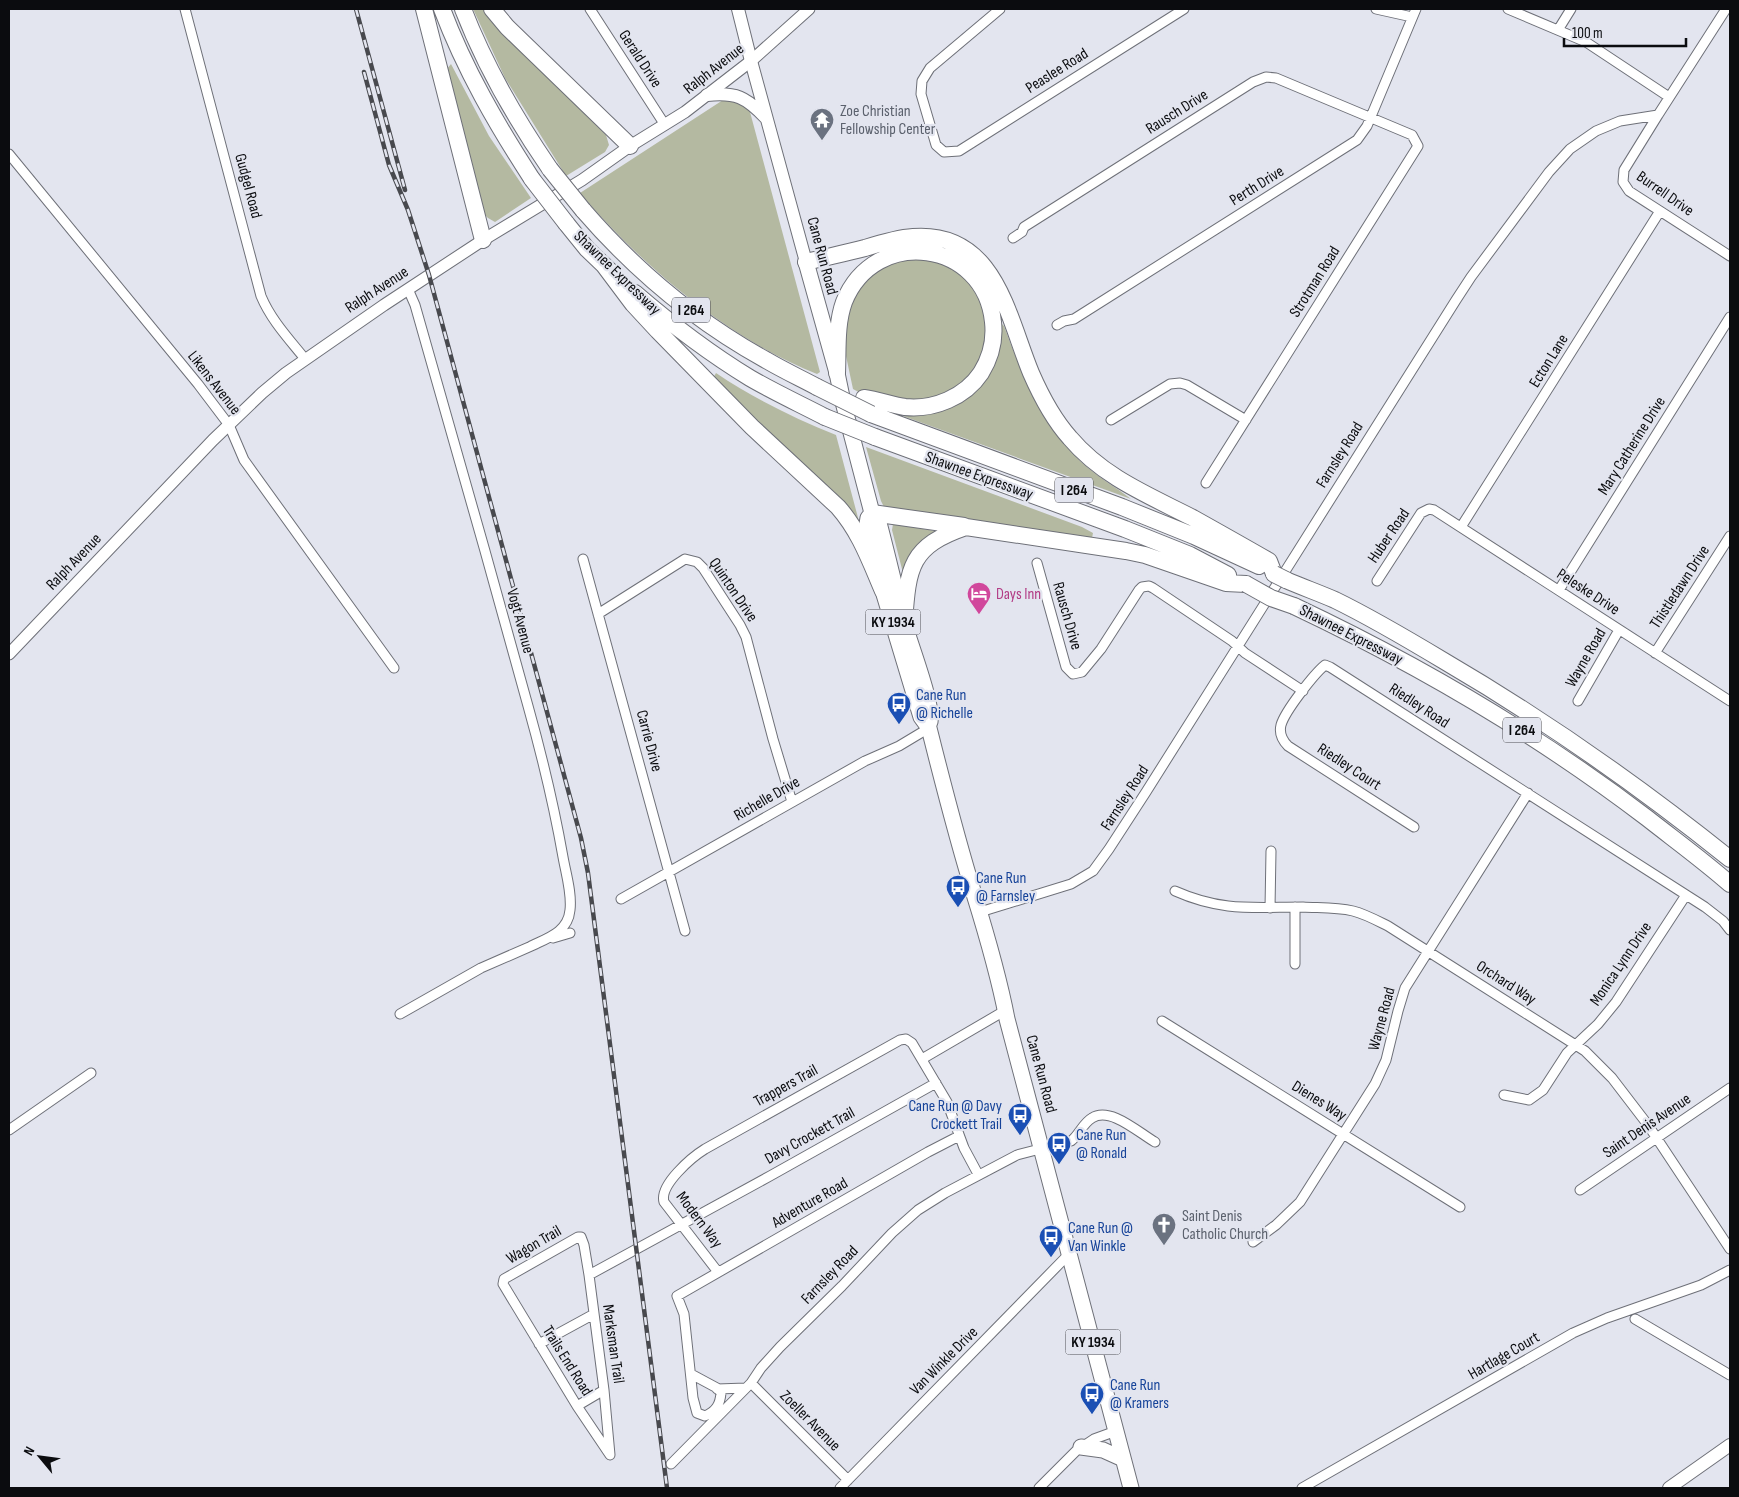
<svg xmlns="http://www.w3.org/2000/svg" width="1739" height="1497" viewBox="0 0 1739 1497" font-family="'Sofia Sans Condensed',sans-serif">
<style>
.grass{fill:#b4b9a1}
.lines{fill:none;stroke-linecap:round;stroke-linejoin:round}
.minor-casing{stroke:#6e7078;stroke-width:11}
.tertiary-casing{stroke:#6e7078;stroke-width:13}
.secondary-casing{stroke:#6e7078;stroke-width:14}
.trunk-casing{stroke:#6e7078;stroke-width:17}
.motorway-casing{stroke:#6e7078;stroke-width:18}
.minor{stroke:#fff;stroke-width:9}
.tertiary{stroke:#fff;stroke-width:11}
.secondary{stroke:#fff;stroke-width:12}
.trunk{stroke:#fff;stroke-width:15}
.motorway{stroke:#fff;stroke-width:16}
.rail-casing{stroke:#48494e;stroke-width:4.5}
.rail{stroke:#e3e5ef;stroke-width:2.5;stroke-dasharray:8;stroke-linecap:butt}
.motorway-bridge-casing{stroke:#6e7078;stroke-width:18;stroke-linecap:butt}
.motorway-bridge{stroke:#fff;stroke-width:16}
.labels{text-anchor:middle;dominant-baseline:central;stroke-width:4.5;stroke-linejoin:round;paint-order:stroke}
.shield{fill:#e3e5ef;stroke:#4c4d52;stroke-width:1}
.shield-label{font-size:15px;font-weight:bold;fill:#0b0c0f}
.street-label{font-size:16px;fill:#0b0c0f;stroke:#e3e5ef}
.worship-label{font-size:16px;fill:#5b616d;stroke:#e3e5ef;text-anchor:start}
.hotel-label{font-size:16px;fill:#b23c85;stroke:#e3e5ef;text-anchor:start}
.transit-label{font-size:16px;fill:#164399;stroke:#e3e5ef;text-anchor:start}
</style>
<rect width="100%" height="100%" fill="#e3e5ef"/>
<path class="grass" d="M473,9H483L606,135L609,145L605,152L566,176L505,78Z
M451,64L489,136L531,198L495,222L488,218L482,212L446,70Z
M723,100C734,100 744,102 750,112L820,372L817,374C728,339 641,265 580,193Z
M935,259L967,279L986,312L985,351L967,382L929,402L864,395L853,389L843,342L845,315L865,278L893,261Z
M1001,323L1004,326C1024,380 1043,428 1087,467C1101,479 1117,488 1131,499L892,412L959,400Z
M716,373C753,398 794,418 836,435L861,529L712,380Z
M866,447L1082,527L1093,533L1092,538L884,507L881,501Z
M893,524L935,531L926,538L903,573L892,530Z"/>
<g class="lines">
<defs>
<path id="minor" d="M185,9L261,296C271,320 289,339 305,359
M590,9L665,125
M1000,9L930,68L922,81L921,94L936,145L944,152L959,151L1184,9
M1376,9L1412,17
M1508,9L1586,42L1669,97
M1558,30L1571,9
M1658,115L1624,170L1623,182L1629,191L1730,256
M9,154L198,384L229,425L244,460L394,668
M1013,238L1022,232L1024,227L1253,82L1266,77L1276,78L1412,135L1418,146L1206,483
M408,289L415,305C454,439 491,572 528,706C542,756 554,806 563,857C566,874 572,893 570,910C568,932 548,938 531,946
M1057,325L1064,321L1074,319L1357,140L1367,126L1416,9
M1111,420L1170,384L1180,383L1187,385L1246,420
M1461,527L1660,211
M583,559L685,931
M1037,563L1066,667L1073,674L1082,672L1101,649L1139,590L1142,587L1149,586L1153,588L1232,641L1245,653L1303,691
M1377,581L1421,513L1429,509L1434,510L1730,701
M1559,590L1730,317
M598,614L685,559L697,562L703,568L740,625L746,637L773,739L792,802
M1655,653L1730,536
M1578,701L1619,630
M1414,827L1288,746C1282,740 1279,733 1281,725C1285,711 1314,674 1325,665L1330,667L1705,907L1723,921L1730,930
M1175,891C1222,912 1254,907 1303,907C1319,908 1336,907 1353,911C1365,914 1376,920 1388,926L1585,1051L1612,1078L1648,1125L1730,1249
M621,899L865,761L899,746L929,728
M1295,907V964
M1270,908L1271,851
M980,912L1071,884L1093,871L1109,849L1146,792L1456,300L1471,277L1549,172L1570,149L1596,131L1620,121L1658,115L1726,9
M553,938L570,933
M400,1014L481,968L536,944
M1162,1021L1460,1207
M922,1059L1006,1010
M1504,1095L1529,1100L1543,1090L1567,1053L1598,1024L1616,1002L1686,895
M9,1130L91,1073
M1580,1190L1730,1088
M578,1237H581L584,1245L589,1275L604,1390L610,1455L577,1406L503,1284L504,1279Z
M1253,1242L1276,1225L1300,1202L1375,1084L1386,1060L1398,1011L1405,988L1528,793
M718,1272L664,1202C659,1185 692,1157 705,1149L900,1040L906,1039L912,1043L947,1102L964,1148L978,1174
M589,1275L770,1176L936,1083
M1635,1319L1730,1375
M539,1344L594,1314
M691,1374L717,1388L721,1393C720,1405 716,1411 705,1416L697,1413L693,1398L684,1314L677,1296L928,1152L959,1136
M751,1383L848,1480
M717,1389L746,1388
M577,1406L604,1390
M671,1464L751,1383L761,1368L780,1347L842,1286L892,1233L918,1210L945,1193L1017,1155L1071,1141C1079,1135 1083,1123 1092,1118C1110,1106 1139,1133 1155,1142
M840,1488L1069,1254
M1039,1488L1076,1451L1094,1439L1116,1431
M1302,1488L1573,1333L1607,1318L1701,1285L1730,1270"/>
<path id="tertiary" d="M9,654L213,440L262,393L286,373L384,305L483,240L582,180L630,146L685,112L751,61L809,9"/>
<path id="secondary" d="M738,9L751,61L806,262
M707,95C736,92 746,97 766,118
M1669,1488L1730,1445"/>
<path id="trunk" d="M806,262L837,373L843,402L872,513L878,519C887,553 895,588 904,622C910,645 933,702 930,722
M872,513L868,518L867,524L883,591L921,717L929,728C943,784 957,839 974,894C987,936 999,977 1007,1019L1131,1488
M1081,1447L1103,1450L1123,1459"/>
<path id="motorway" d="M424,9L483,240
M442,9C465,70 497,125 532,179
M463,9C485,66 515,118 550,169
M492,9L507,27L630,146
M583,210C634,269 697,322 766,360C783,370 800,378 817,387
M566,223L587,249L611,272
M806,262C826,257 846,253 865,248C881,243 897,238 913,237C995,231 1007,315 1031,373C1041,396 1053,419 1070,438C1103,477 1148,495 1193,518C1218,532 1243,546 1269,561L1274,574
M603,264L633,304L658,331L752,427L838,507C860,532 870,561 883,591
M635,293C671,324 709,353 750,378C774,392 800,404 825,417
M837,373C838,350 836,324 844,302C875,225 985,240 993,322C995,340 991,357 981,373C965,397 934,410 905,407C892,405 878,400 864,398
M871,414L1122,507L1194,536L1259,566
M875,437L1125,529L1190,555L1228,575
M872,513L964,526
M1286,580C1302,587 1319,593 1335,600C1372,618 1409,640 1444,661C1545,720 1639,786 1730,859
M1294,606C1419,665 1538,735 1647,818C1675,840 1704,861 1730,884
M904,622C908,567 910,546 966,527L1126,551L1145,555L1226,583L1246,584"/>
</defs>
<use href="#minor" class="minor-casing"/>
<use href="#tertiary" class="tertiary-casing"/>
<use href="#secondary" class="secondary-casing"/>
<use href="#trunk" class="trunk-casing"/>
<use href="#motorway" class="motorway-casing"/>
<use href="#minor" class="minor"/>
<use href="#tertiary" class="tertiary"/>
<use href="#secondary" class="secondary"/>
<use href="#trunk" class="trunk"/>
<use href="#motorway" class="motorway"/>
<defs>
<path id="rail" d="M356,9L405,190
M364,72L389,165L408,210L429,275L581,838L588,873L667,1488"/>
</defs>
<use href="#rail" class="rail-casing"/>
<use href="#rail" class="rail"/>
<defs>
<path id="motorway-bridge" d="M550,169L583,210
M532,179L566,223
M817,387L871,414
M825,417L875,437
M1274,574L1286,580
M1246,584L1271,598L1294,606"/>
</defs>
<use href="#motorway-bridge" class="motorway-bridge-casing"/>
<use href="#motorway-bridge" class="motorway-bridge"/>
</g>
<defs>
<symbol id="temple-pin" viewBox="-11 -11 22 30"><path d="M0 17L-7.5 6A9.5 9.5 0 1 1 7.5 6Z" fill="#6b7280" stroke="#e3e5ef"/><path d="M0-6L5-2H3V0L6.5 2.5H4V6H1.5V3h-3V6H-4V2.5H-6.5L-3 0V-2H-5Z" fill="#fff"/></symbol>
<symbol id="hotel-pin" viewBox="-11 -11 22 30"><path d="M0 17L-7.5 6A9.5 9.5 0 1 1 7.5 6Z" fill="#d1479c" stroke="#e3e5ef"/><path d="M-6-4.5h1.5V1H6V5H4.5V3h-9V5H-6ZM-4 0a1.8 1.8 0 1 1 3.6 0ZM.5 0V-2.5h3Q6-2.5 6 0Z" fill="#fff"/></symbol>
<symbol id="bus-pin" viewBox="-11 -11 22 30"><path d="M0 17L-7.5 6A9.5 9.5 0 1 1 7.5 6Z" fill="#1a4fb4" stroke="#e3e5ef"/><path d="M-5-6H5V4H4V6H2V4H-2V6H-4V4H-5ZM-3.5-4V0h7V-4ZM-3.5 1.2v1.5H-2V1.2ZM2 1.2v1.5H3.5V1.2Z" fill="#fff"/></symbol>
<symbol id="church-pin" viewBox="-11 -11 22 30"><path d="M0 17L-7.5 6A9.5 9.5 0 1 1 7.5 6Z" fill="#6b7280" stroke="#e3e5ef"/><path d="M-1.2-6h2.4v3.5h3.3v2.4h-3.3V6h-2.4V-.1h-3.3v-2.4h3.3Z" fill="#fff"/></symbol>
</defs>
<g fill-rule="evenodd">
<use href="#temple-pin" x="808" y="106" width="28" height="38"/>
<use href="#hotel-pin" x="965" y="580" width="28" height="38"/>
<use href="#bus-pin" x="885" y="690" width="28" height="38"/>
<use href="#bus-pin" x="944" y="873" width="28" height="38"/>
<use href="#bus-pin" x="1006" y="1101" width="28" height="38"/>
<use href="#bus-pin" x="1045" y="1130" width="28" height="38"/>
<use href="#church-pin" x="1150" y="1211" width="28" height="38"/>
<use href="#bus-pin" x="1037" y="1223" width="28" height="38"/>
<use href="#bus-pin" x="1078" y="1380" width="28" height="38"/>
</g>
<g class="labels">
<g class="shield">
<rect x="672" y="297.5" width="38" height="25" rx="4"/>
<rect x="1055" y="477.5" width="38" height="25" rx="4"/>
<rect x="865.5" y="609.5" width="55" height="25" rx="4"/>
<rect x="1503" y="717.5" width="38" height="25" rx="4"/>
<rect x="1065.5" y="1329.5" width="55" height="25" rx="4"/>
</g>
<g class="shield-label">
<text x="691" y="310">I 264</text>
<text x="1074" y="490">I 264</text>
<text x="893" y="622">KY 1934</text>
<text x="1522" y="730">I 264</text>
<text x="1093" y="1342">KY 1934</text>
</g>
<g class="street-label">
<text transform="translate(640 59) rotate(57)">Gerald Drive</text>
<text transform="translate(714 69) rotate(-38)">Ralph Avenue</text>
<text transform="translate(1057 71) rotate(-32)">Peaslee Road</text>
<text transform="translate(1177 112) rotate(-32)">Rausch Drive</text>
<text transform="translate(248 186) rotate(75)">Gudgel Road</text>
<text transform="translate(1257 186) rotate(-32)">Perth Drive</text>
<text transform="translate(1665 194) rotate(35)">Burrell Drive</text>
<text transform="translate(822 256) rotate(75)">Cane Run Road</text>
<text transform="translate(617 273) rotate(44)">Shawnee Expressway</text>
<text transform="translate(1315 282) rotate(-58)">Strotman Road</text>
<text transform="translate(377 290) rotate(-33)">Ralph Avenue</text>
<text transform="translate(1549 361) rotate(-58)">Ecton Lane</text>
<text transform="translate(214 383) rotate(52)">Likens Avenue</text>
<text transform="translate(1632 446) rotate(-58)">Mary Catherine Drive</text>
<text transform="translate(1340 455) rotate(-58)">Farnsley Road</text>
<text transform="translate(979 476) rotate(20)">Shawnee Expressway</text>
<text transform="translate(1389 536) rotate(-56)">Huber Road</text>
<text transform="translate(74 562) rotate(-46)">Ralph Avenue</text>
<text transform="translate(1680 587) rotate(-57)">Thistledawn Drive</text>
<text transform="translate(733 590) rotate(56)">Quinton Drive</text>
<text transform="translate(1588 592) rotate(33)">Peleske Drive</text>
<text transform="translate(1067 616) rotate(74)">Rausch Drive</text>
<text transform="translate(520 621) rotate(75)">Vogt Avenue</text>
<text transform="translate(1351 635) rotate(27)">Shawnee Expressway</text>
<text transform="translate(1586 658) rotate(-60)">Wayne Road</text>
<text transform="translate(1419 706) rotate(33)">Riedley Road</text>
<text transform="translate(649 741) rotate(75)">Carrie Drive</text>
<text transform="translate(1349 767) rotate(33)">Riedley Court</text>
<text transform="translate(1125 798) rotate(-57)">Farnsley Road</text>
<text transform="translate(767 799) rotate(-30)">Richelle Drive</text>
<text transform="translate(1621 964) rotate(-56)">Monica Lynn Drive</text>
<text transform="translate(1506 983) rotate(33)">Orchard Way</text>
<text transform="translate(1382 1019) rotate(-75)">Wayne Road</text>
<text transform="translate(1041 1074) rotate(75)">Cane Run Road</text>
<text transform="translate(786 1086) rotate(-29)">Trappers Trail</text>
<text transform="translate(1319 1101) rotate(32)">Dienes Way</text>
<text transform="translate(1647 1126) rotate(-34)">Saint Denis Avenue</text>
<text transform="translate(810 1136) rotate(-29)">Davy Crockett Trail</text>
<text transform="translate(810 1203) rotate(-30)">Adventure Road</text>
<text transform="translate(699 1220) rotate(53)">Modern Way</text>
<text transform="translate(534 1245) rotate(-30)">Wagon Trail</text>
<text transform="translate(830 1275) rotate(-46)">Farnsley Road</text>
<text transform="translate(613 1344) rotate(82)">Marksman Trail</text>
<text transform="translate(1504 1356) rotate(-30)">Hartlage Court</text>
<text transform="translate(567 1361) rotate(58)">Trails End Road</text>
<text transform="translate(944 1361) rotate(-45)">Van Winkle Drive</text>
<text transform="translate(810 1421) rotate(45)">Zoeller Avenue</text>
</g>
<g class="worship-label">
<text x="840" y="111">Zoe Christian<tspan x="840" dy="18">Fellowship Center</tspan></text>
<text x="1182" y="1216">Saint Denis<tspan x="1182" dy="18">Catholic Church</tspan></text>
</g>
<g class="hotel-label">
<text x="996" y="594">Days Inn</text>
</g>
<g class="transit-label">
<text x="916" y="695">Cane Run<tspan x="916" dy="18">@ Richelle</tspan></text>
<text x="976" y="878">Cane Run<tspan x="976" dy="18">@ Farnsley</tspan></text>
<text x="1002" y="1106" text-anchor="end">Cane Run @ Davy<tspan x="1002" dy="18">Crockett Trail</tspan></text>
<text x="1076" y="1135">Cane Run<tspan x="1076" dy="18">@ Ronald</tspan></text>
<text x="1068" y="1228">Cane Run @<tspan x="1068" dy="18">Van Winkle</tspan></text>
<text x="1110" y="1385">Cane Run<tspan x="1110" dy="18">@ Kramers</tspan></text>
</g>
</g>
<rect width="1739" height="1497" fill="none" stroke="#0b0c0f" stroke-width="20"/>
<g transform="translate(40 1457) rotate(299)" stroke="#e3e5ef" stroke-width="4" paint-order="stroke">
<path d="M0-4L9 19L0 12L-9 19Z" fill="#0b0c0f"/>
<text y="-8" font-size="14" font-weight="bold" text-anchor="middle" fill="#0b0c0f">N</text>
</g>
<path d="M1564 38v8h122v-8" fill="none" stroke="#0b0c0f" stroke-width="2.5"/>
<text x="1572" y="38" font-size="15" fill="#0b0c0f" stroke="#e3e5ef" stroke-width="4" paint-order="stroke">100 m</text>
</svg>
